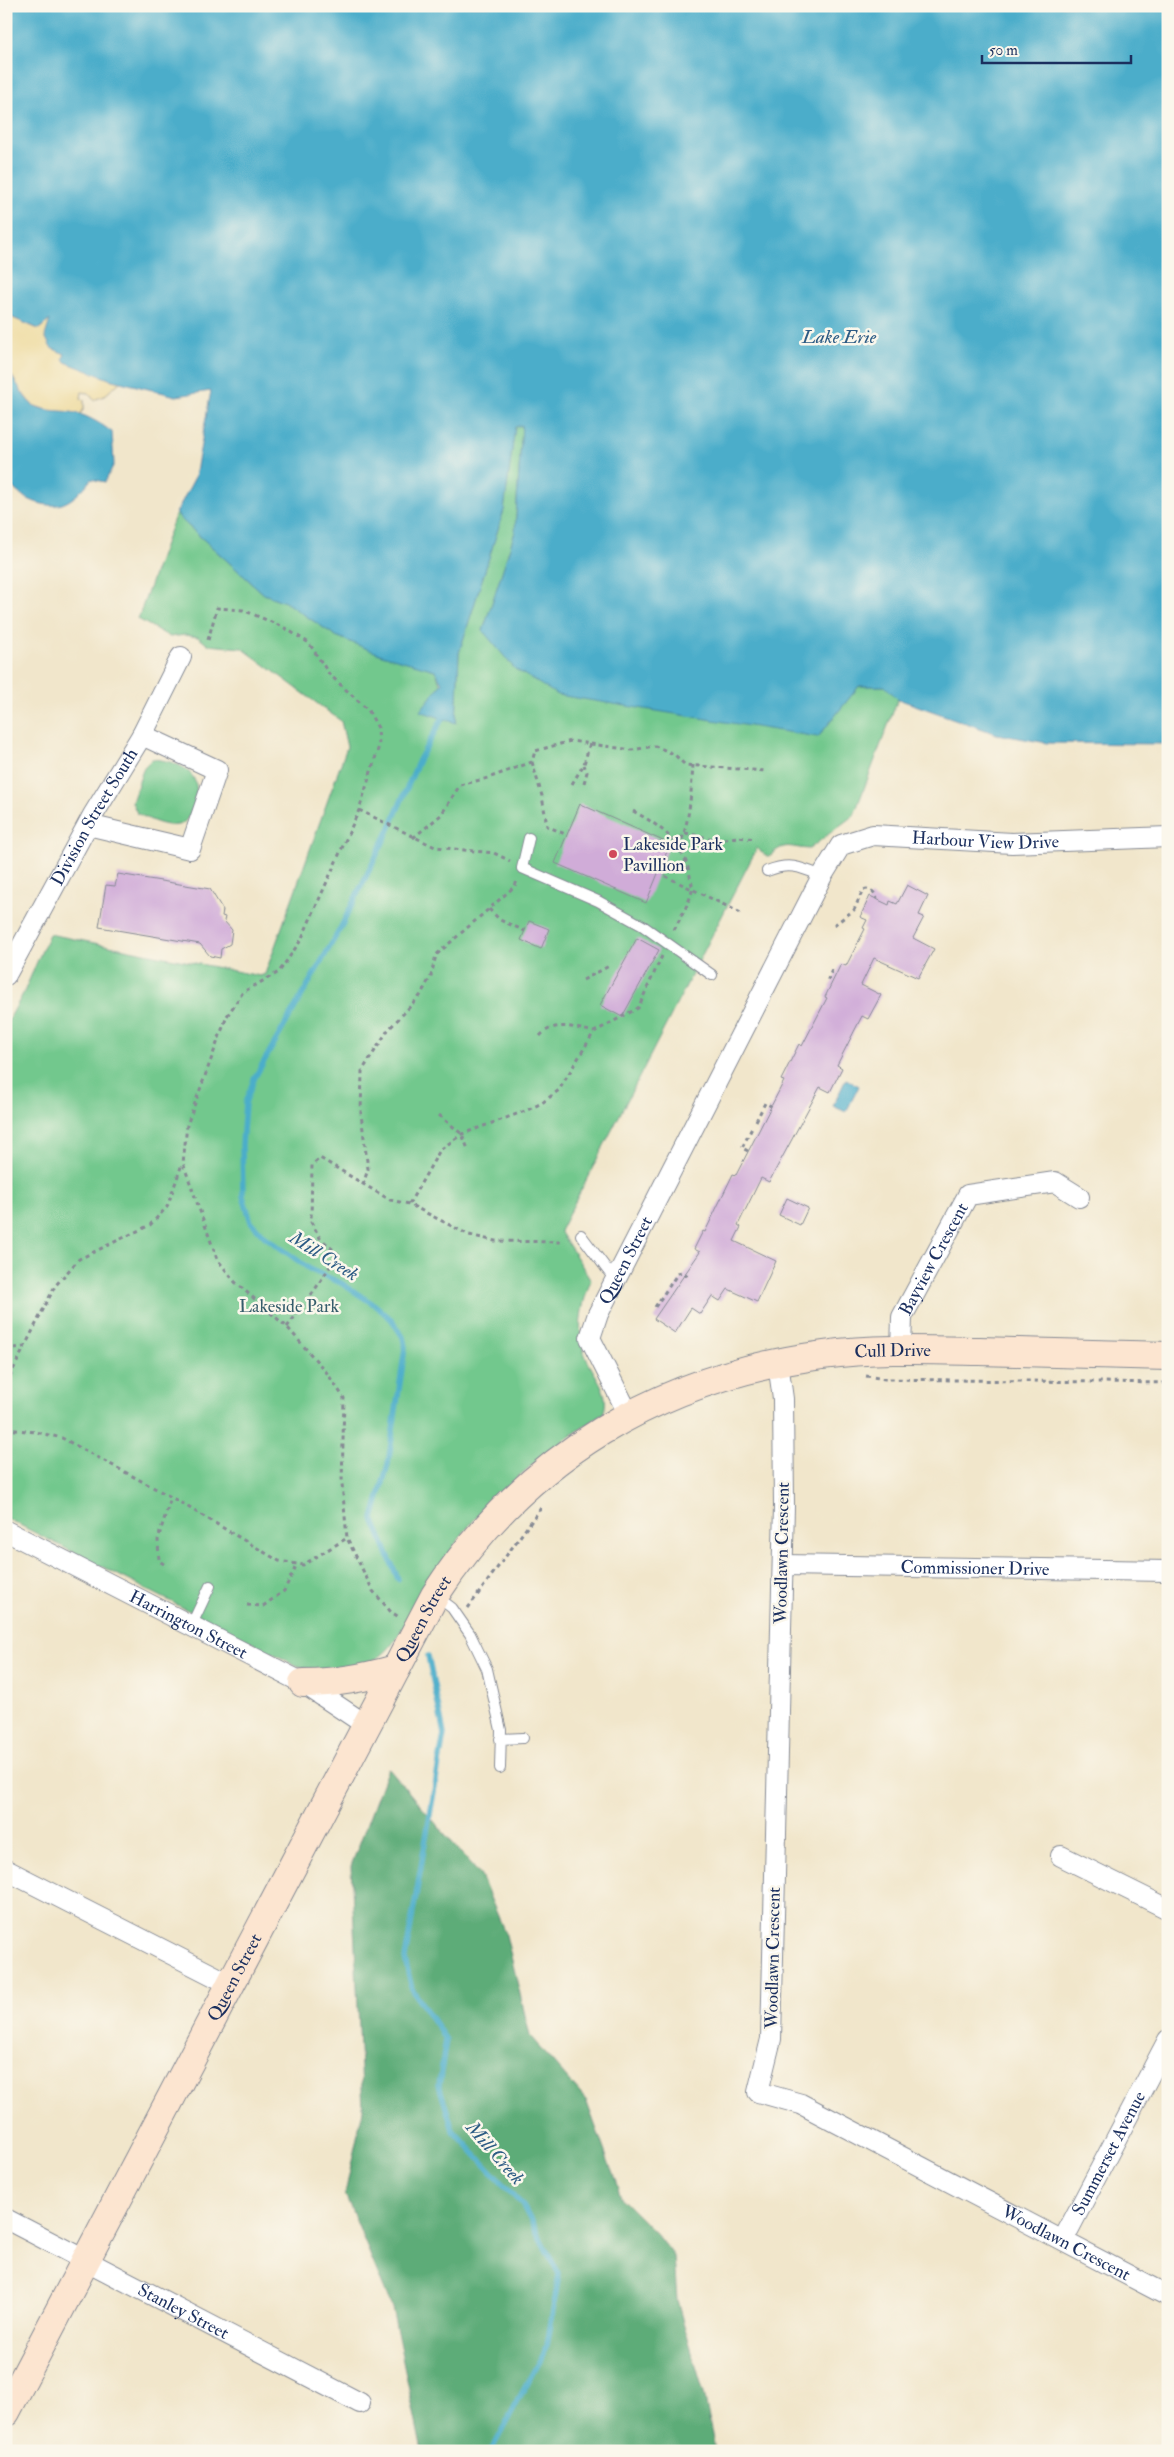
<svg xmlns="http://www.w3.org/2000/svg" width="1174" height="2457" viewBox="0 0 1174 2457" font-family="'IM FELL Double Pica',serif">
<style>
.green{fill:#72c88d;stroke:#467c76}
.forest{fill:#5dac78;stroke:#3c6e6b}
.sand{fill:#eeda9e;stroke:#84847e}
.water{fill:#4badca;stroke:#336e94}
.lines{fill:none;stroke-linecap:round;stroke-linejoin:round}
.stream{stroke:#4badca;stroke-width:5.5}
.building{fill:#d0acd8}
.lane-casing{stroke:#868a94;stroke-width:12}
.street-casing{stroke:#868a94;stroke-width:22}
.secondary-casing{stroke:#868a94;stroke-width:30}
.path{stroke:#868a94;stroke-width:3;stroke-dasharray:4 4;stroke-linecap:butt}
.lane{stroke:#fff;stroke-width:10}
.street{stroke:#fff;stroke-width:20}
.secondary{stroke:#fce5d0;stroke-width:28}
.poi-dot{fill:#d1495b;stroke:#fbf7ec;stroke-width:2}
.labels{text-anchor:middle;dominant-baseline:central;stroke-width:5;stroke-linejoin:round;paint-order:stroke}
.street-label{font-size:18px;fill:#1b2f5e;stroke:#fbf7ec}
.poi-label{font-size:18px;fill:#1b2f5e;stroke:#fbf7ec;text-anchor:start}
.park-label{font-size:18px;fill:#355d6c;stroke:#fbf7ec}
.water-label{font-size:19px;font-style:italic;fill:#2c5b84;stroke:#fbf7ec}
</style>
<rect width="100%" height="100%" fill="#fbf7ec"/>
<filter id="ink" filterUnits="userSpaceOnUse"><feTurbulence type="fractalNoise" baseFrequency=".02" numOctaves="2"/><feDisplacementMap in="SourceGraphic" scale="10" xChannelSelector="R" yChannelSelector="G"/><feConvolveMatrix kernelMatrix="1 2 1 2 8 2 1 2 1" color-interpolation-filters="sRGB"/></filter>
<filter id="wash" filterUnits="userSpaceOnUse"><feTurbulence type="fractalNoise" baseFrequency=".0096" numOctaves="4" result="noise"/><feDisplacementMap in="SourceGraphic" scale="20" xChannelSelector="R" yChannelSelector="G"/><feGaussianBlur stdDeviation="1.12" result="paint"/><feColorMatrix in="noise" values="0 0 0 0 0 0 0 0 0 0 0 0 0 0 0 0 0 1.4 0 .05"/><feComposite in="paint" operator="in"/></filter>
<g filter="url(#wash)">
<rect width="100%" height="100%" fill="#f1e6cb"/>
<path class="green" d="M522,425L515,532L483,631L818,737L859,686H885L898,699L854,815L809,849C790,848 785,841 770,856H766L757,848L560,1231L591,1280C582,1304 577,1325 583,1349C589,1372 613,1390 603,1414C557,1444 510,1479 474,1520C447,1551 429,1588 407,1622C401,1630 396,1640 390,1647C369,1672 327,1675 298,1666L6,1518V1025L24,992L49,934L260,976L265,974L347,747L341,721L242,648L208,645L198,637L185,635L170,637L138,619L176,513L184,522L264,594L285,602L336,636L435,670L456,723L459,653L504,510L515,426Z
M152,759C181,761 205,774 194,806C191,812 188,821 181,824C169,829 147,819 137,813L132,802L144,767Z"/>
<path class="forest" d="M388,1768L481,1876L506,1935L530,2036L586,2100L622,2199L657,2234L674,2256L677,2301L705,2397L715,2451H422L392,2308L345,2194L363,2109L351,1866Z"/>
<path class="sand" d="M6,315L38,329L51,319L65,355L109,379L120,382L104,396L94,400L88,393L82,392L81,399L84,400V409L80,414L51,411L32,405L18,387L13,377L6,373Z"/>
<path class="water" d="M6,6H1168V744L1047,743L997,734L898,699L885,686H859L818,737L558,695L515,669L483,631L515,532L522,425L515,427L504,510L459,653L456,723L420,711L442,683L435,670L382,655L336,636L285,602L264,594L184,522L176,513L195,477L211,391L176,396L109,379L65,362L63,358L65,354L51,348L45,336L50,320L39,329L6,315Z
M6,373C19,380 21,397 33,405C45,412 59,410 71,412C85,414 100,423 112,432L114,464L105,482L91,479C84,489 70,504 57,505C39,507 13,495 7,478L12,459L6,455Z
M846,1079L859,1086L846,1112L833,1106Z"/>
<g class="lines">
<path class="stream" d="M398,1579L373,1519L388,1464L402,1369L405,1347L403,1337L392,1320L375,1305L341,1283L311,1270L264,1236L251,1222L243,1196L242,1145L245,1103L255,1077L340,929L387,834L419,760L442,719
M428,1656L444,1734L405,1959L412,1989L446,2040L439,2085L453,2130L523,2206L559,2274L547,2346L491,2451"/>
</g>
<g id="blocks">
<path class="building" d="M580,804L670,844L646,903L555,863Z
M118,874L210,889L223,910L222,916L225,917L224,921L232,930L230,944L221,949L220,958L210,956L200,944L99,927L106,885L115,886Z
M907,885L928,896L919,915L924,917L913,938L934,949L918,978L874,958L861,985L881,995L868,1019L862,1016L837,1065L842,1068L830,1092L820,1087L769,1182L761,1178L738,1225L741,1227L734,1241L776,1261L757,1302L728,1289L720,1301L712,1296L700,1314L691,1308L675,1333L654,1319L700,1252L694,1249L703,1231L705,1232L733,1174L736,1175L751,1146L784,1081L781,1080L799,1044L802,1046L827,998L825,997L841,964L846,966L865,929L863,928L867,920L860,917L870,896L889,905L890,901L897,904Z
M529,921L549,929L541,949L521,940Z
M637,938L659,950L622,1017L600,1005Z
M787,1198L808,1208L800,1225L779,1215Z"/>
</g>
</g>
<g filter="url(#ink)">
<use href="#blocks" fill-opacity="0" stroke="#868a94" stroke-width="1"/>
<g class="lines">
<defs>
<path id="lane" d="M529,838L522,868L598,901L643,926L712,975
M767,871C790,862 800,867 822,876
M581,1235L615,1280
M436,1596L452,1608L470,1634L487,1669L501,1730L500,1768
M191,1626L210,1586
M500,1739L523,1738"/>
<g id="street">
<path d="M88,825L190,849L217,770L142,735"/>
<path id="s1" d="M6,975L93,815L142,735L181,657"/>
<path id="s2" d="M901,1349L902,1317L968,1195L1055,1182L1079,1197"/>
<path id="s3" d="M778,1363L783,1399L784,1506L771,2039L758,2092L801,2104L1168,2296"/>
<path id="s4" d="M629,1415L590,1338L598,1314L822,876L841,845L873,835L1012,843L1168,837"/>
<path id="s5" d="M6,1531L303,1683L366,1725"/>
<path id="s6" d="M783,1565L1168,1571"/>
<path d="M1061,1856L1168,1909"/>
<path d="M6,1870L230,1984"/>
<path id="s7" d="M6,2219L360,2403"/>
<path id="s8" d="M1063,2240L1168,2040"/>
</g>
<g id="secondary">
<path d="M303,1683C337,1683 363,1678 396,1669"/>
<path id="s9" d="M6,2412L435,1595C525,1456 660,1377 823,1355C875,1348 927,1350 979,1351C1042,1353 1105,1354 1168,1356"/>
</g>
</defs>
<use href="#lane" class="lane-casing"/>
<use href="#street" class="street-casing"/>
<use href="#secondary" class="secondary-casing"/>
<path class="path" d="M208,640L217,608L243,610L283,627L309,643L329,674L368,710L378,728L379,746L359,810L301,940L279,972L243,992L227,1016L187,1125L183,1163L217,1259L235,1282L287,1327L327,1373L344,1398L342,1484L347,1538L373,1591L391,1612L399,1617
M532,762L542,796L547,826L567,835
M584,783L587,772L584,765
M572,784L584,764L590,743
M359,810L435,847L494,853L510,861
M633,811C661,826 684,843 690,876C691,880 693,887 692,891C689,904 680,918 674,930
M685,833L718,840L737,837L756,839
M413,838L441,815L460,785L488,778L532,762L535,751L571,741L632,750L655,746L674,754L685,765L766,771
M679,847C690,821 691,793 693,765
M665,876L743,914
M489,909L500,920L525,931
M834,925L854,910L863,890C870,887 875,892 877,899
M832,970L828,979L832,983
M583,980L611,965
M540,1036C554,1020 576,1028 594,1032
M439,1115L462,1134L468,1149
M756,1121L765,1103L771,1106
M748,1151L742,1148L752,1128
M363,1185L368,1169L361,1114L362,1071L388,1030L420,996L431,976L436,955L515,886L517,881
M409,1204L440,1150L462,1134L525,1111L542,1103L559,1090L594,1032L638,1008L662,956
M655,1307L678,1273L682,1272L691,1278
M287,1327L314,1291L338,1254L320,1238L311,1222L312,1165L320,1158L390,1200L409,1204L469,1235L495,1241L562,1242
M6,1349L23,1347
M866,1376L885,1379L1168,1383
M6,1384L55,1286L79,1259L150,1225L167,1207L182,1164
M6,1429L36,1432L62,1438L171,1497L279,1561L303,1565L347,1538
M164,1564L159,1561L158,1539L171,1497
M247,1605L263,1606L284,1591L297,1564
M468,1608L541,1508"/>
<use href="#lane" class="lane"/>
<use href="#street" class="street"/>
<use href="#secondary" class="secondary"/>
</g>
</g>
<circle class="poi-dot" cx="613" cy="854" r="5"/>
<g class="labels">
<g class="street-label">
<text stroke="none"><textPath href="#s1" startOffset="181">Division Street South</textPath></text>
<text stroke="none"><textPath href="#s4" startOffset="786">Harbour View Drive</textPath></text>
<text stroke="none"><textPath href="#s2" startOffset="98">Bayview Crescent</textPath></text>
<text stroke="none"><textPath href="#s4" startOffset="172">Queen Street</textPath></text>
<text stroke="none"><textPath href="#s9" startOffset="1464">Cull Drive</textPath></text>
<text transform="translate(782 1553) rotate(-89)">Woodlawn Crescent</text>
<text stroke="none"><textPath href="#s6" startOffset="192">Commissioner Drive</textPath></text>
<text stroke="none"><textPath href="#s9" startOffset="896">Queen Street</textPath></text>
<text stroke="none"><textPath href="#s5" startOffset="205">Harrington Street</textPath></text>
<text transform="translate(773 1958) rotate(-89)">Woodlawn Crescent</text>
<text stroke="none"><textPath href="#s9" startOffset="491">Queen Street</textPath></text>
<text stroke="none"><textPath href="#s8" startOffset="98">Summerset Avenue</textPath></text>
<text stroke="none"><textPath href="#s3" startOffset="1075">Woodlawn Crescent</textPath></text>
<text stroke="none"><textPath href="#s7" startOffset="200">Stanley Street</textPath></text>
</g>
<g class="poi-label">
<text x="623" y="844">Lakeside Park<tspan x="623" dy="21">Pavillion</tspan></text>
</g>
<g class="park-label">
<text x="289" y="1306">Lakeside Park</text>
</g>
<g class="water-label">
<text x="839" y="337">Lake Erie</text>
<text transform="translate(324 1256) rotate(32)">Mill Creek</text>
<text transform="translate(495 2153) rotate(49)">Mill Creek</text>
</g>
</g>
<rect width="1174" height="2457" fill="none" stroke="#fbf7ec" stroke-width="25"/>
<path d="M982 55v8h149v-8" fill="none" stroke="#1b2f5e" stroke-width="2.5"/>
<text x="989" y="55" font-size="15" fill="#1b2f5e" stroke="#fbf7ec" stroke-width="4" paint-order="stroke">50 m</text>
</svg>
